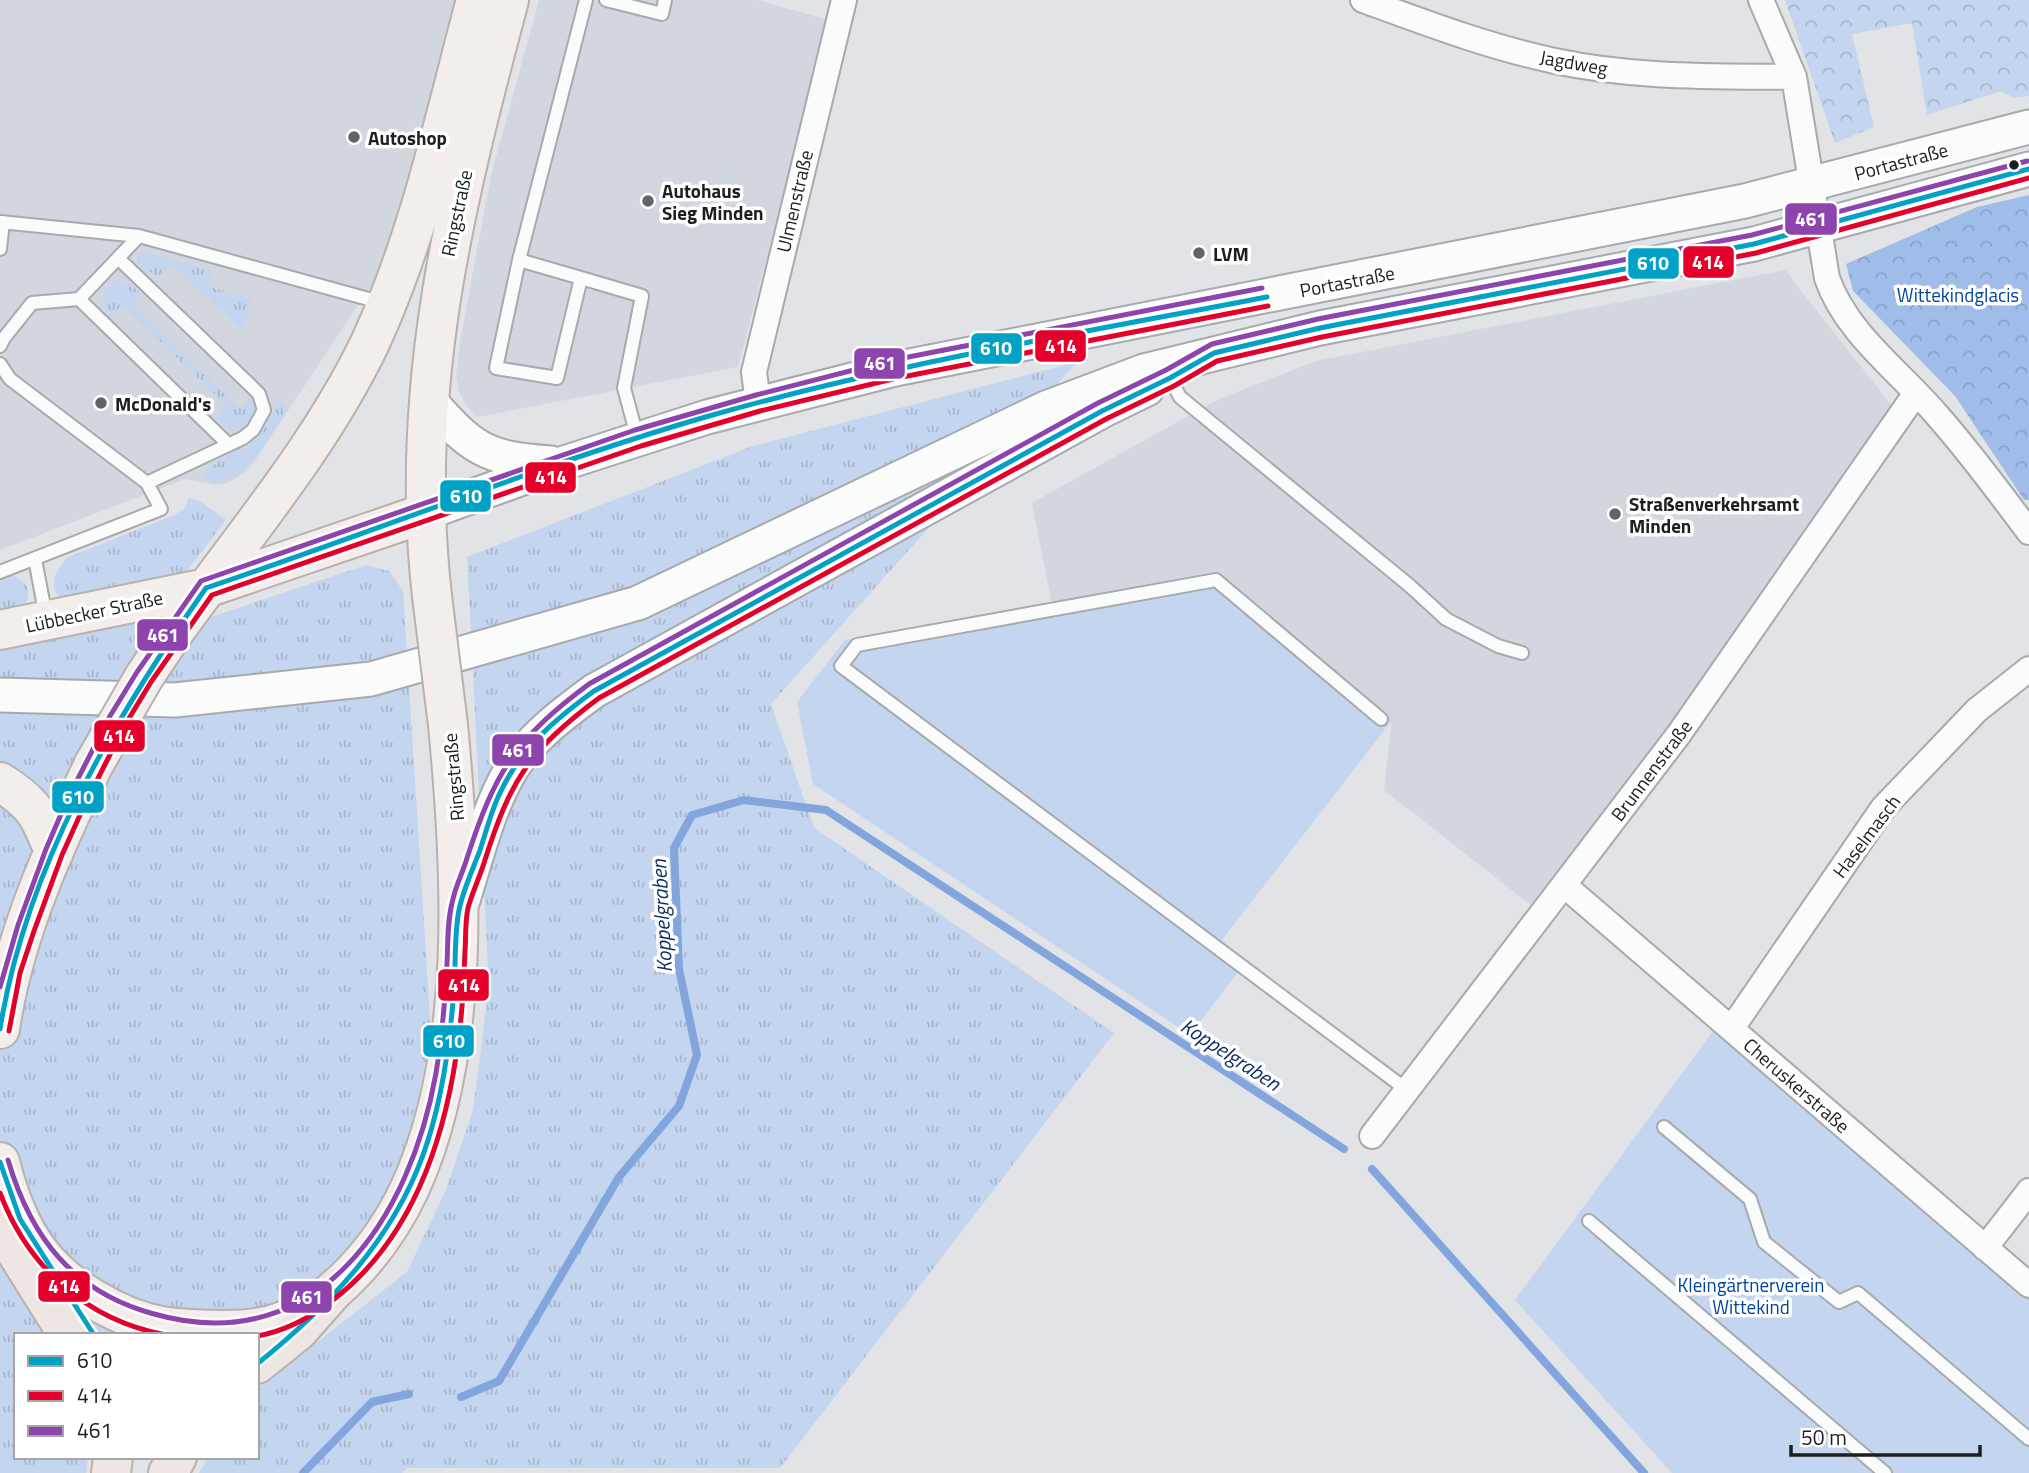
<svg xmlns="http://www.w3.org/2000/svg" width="2029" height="1473" viewBox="0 0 2029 1473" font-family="'Titillium Web',sans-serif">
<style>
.built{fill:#d1d6df}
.grass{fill:url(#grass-tufts)}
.forest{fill:url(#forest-crowns)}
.park{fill:url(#park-crowns)}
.garden{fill:#c3d5ef}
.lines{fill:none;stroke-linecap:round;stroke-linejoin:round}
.stream{stroke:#81a5dc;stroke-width:8}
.lane-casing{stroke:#a7a9ac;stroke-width:16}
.street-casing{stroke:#a7a9ac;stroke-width:28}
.secondary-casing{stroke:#a7a9ac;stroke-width:37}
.primary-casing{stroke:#b8b1ae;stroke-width:42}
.highway-casing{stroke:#b8b1ae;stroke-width:42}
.lane{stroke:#fafbfb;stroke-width:12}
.street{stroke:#fafbfb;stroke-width:24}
.secondary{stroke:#fafbfb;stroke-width:33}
.primary{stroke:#f3eeec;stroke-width:38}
.highway{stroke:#ede6e3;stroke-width:38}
.primary-bridge-casing{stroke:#b8b1ae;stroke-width:42;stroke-linecap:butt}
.primary-bridge{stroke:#f3eeec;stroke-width:38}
.bus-1-casing{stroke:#fff;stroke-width:10}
.bus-2-casing{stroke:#fff;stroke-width:10}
.bus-3-casing{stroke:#fff;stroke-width:10}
.bus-1{stroke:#01a2c5;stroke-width:5}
.bus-2{stroke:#e4002b;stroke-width:5}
.bus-3{stroke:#8e44ad;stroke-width:5}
.poi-dot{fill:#626365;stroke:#fff;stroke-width:2.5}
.bus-dot{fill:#1d1e20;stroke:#fff;stroke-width:2.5}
.labels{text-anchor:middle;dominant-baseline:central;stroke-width:7;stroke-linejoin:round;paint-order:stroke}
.street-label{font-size:19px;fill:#1d1e20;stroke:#fff}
.poi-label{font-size:19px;font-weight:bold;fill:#1d1e20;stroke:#fff;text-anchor:start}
.park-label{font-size:19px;fill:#00449e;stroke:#fff}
.water-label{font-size:21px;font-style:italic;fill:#0c2d5e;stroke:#fff}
.line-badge{stroke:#fff;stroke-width:2.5}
.badge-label{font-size:19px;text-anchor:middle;font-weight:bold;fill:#fff}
</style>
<defs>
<pattern id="grass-tufts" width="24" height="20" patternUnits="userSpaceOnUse" patternTransform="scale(1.75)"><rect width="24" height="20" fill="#c3d5ef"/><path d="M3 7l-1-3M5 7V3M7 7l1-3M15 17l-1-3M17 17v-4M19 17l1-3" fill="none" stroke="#a7b6cd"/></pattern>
<pattern id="forest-crowns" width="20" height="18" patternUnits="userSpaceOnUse" patternTransform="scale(1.75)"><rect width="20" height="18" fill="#a0bdea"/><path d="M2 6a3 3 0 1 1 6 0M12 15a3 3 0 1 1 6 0" fill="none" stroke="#89a2c8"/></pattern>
<pattern id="park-crowns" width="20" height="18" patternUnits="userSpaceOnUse" patternTransform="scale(1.75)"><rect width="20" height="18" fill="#c3d5ef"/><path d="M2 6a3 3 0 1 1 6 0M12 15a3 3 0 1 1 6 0" fill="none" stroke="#a7b6cd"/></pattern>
</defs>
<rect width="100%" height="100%" fill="#e1e3e6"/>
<path class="built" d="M0,0H461L390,257L254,462L244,473L228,483L217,485L185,479L0,550Z
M539,0H757L829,20L738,367L477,417L465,404L459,391L456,375L461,336L491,176Z
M1785,270L1894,409L1751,613L1536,909L1384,790L1392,719L1220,573L1052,603L1032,503L1219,399L1316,361Z"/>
<path class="grass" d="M144,251L212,271L207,286L251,299L243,331L172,264L158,277L137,263L138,257Z
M119,281L133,286L141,294L132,304L240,409L250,399L255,402L256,414L245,428L233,431L214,419L226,405L122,305L110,317C101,304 102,293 112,282Z
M1077,362L771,704L814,828L1114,1033L780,1468H407L402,1473H199L208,1457H257V1389L407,1272L446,1190L473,1110L489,987L467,557L753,446Z
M280,402L288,407C272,432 240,500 204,476V471L237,449L247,450Z
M189,498L200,501L226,520L190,567L176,579L66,603C46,588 53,573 68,557L174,515L184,509Z
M366,565L389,571L403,591L431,1035L407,1153L370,1226L313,1290L231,1335H16V1457H88L86,1473H0V648L27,645L158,618L211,617Z
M10,575C29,580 33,593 23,610L0,618V579Z"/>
<path class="forest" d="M2029,195V500H2024L1955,396L1853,291L1846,264L1977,207Z"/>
<path class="park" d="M1785,0H2029V96L2013,98L2001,91L1927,115L1912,23L1852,34L1874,127L1835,143Z"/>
<path class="garden" d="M1220,573L1393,719L1215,949L1241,968L1190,1035L813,784L797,702L845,640Z
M1714,1030L2029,1294V1473H1672L1515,1300Z"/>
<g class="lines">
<path class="stream" d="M1372,1169L1644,1473
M461,1397L499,1381L619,1177L679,1106L697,1055L679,969L674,848L692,815L744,800L826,810L1344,1149
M303,1473L372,1402L409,1394"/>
<defs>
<path id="lane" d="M586,0L519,260L496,368L557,378L581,278L642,296L624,388L637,436
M606,0L662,14L665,0
M0,222L139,236
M0,249L3,222
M119,259L252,387L259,394L264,410L253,430L243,438L147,483
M519,260L581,278
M79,299L228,444
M0,346L4,338L32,303L79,299L139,236L383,303
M0,364L10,379L147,483L161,509L0,572
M1170,378L1180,397L1410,586L1446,619L1498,646L1522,653
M35,559L46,617
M1381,719L1216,580L857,645L841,666L1407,1090
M1664,1127L1750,1199L1764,1242L1839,1302L1858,1293L2029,1439
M1589,1221L1885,1473"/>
<path id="street" d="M1363,0C1426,23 1489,47 1555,61C1634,78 1714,76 1794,77
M1761,0L1794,77L1827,278C1846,333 1899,371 1936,414C1969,451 1999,492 2029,532
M758,403L754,372L844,0
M1564,885L2029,1285
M1732,1028L1883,808L1977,710L2029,669
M1372,1136L1679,734L1916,393
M1985,1248L2029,1191"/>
<path id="secondary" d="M428,399C471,448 485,459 551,463
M426,513L561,464L707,417L895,369L1745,201L2029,127
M0,695L175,700L371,679L638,603L1046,408L1144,371L1320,328L1754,244L2029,169
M463,900C477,856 488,808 512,768C533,736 564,713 594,691L1102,411L1147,389"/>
<path id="primary" d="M432,596C408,388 456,199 509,0
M0,630L206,588L426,513
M172,635C240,540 318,450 369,345C420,236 445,115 476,0
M0,782C34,803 40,815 54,852
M0,1029C13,937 54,847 94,764
M0,1162C8,1194 20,1227 40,1253C67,1288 118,1318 161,1326C182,1329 202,1330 224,1330C239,1330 256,1329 271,1325C333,1308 384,1244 410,1188C472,1052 462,870 448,725"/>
<path id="highway" d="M0,1226L68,1335
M257,1364L298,1331L337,1287
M111,1473L113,1457
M168,1473L177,1457"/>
</defs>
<use href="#lane" class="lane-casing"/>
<use href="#street" class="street-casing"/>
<use href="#secondary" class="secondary-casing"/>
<use href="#primary" class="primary-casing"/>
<use href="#highway" class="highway-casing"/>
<use href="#lane" class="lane"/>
<use href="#street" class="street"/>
<use href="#secondary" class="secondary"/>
<use href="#primary" class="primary"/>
<use href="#highway" class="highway"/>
<defs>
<path id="primary-bridge" d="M432,596L448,725
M94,764L144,677L172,635"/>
</defs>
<use href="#primary-bridge" class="primary-bridge-casing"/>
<use href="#primary-bridge" class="primary-bridge"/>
<defs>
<path id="bus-1" d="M206,588C374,532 539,465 709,416C892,364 1080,333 1267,297
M0,1029C26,867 113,720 206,588
M0,1162L20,1219L94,1335
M257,1364C327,1308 392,1241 423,1155C442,1103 450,1044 454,989C456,964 454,935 459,910C463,890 473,869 480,850C486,832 491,812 499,795C520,749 554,720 594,691L1102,411L1170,378L1214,353L1320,328L1754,244L2029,169"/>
<path id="bus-2" d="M9,1031L20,973L34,931L62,855L84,806L125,725L151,682L212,595L641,446L760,411L897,378L1268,306
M0,1193C28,1267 86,1320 166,1335
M257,1336C286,1331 310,1318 333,1300C415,1237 447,1134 459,1035C463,1007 464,979 465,951C466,937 465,922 468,908C472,893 479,879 484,863C510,781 528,751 599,698L1106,419L1174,386L1217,361L1322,337L1756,253L2029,178"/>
<path id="bus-3" d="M0,987L18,925L46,849L68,798L110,716L137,672L201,581L635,430L756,395L893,360L1262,288
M8,1160C31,1238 73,1292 154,1314C320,1361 411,1215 436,1073C442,1037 445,1001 447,964C448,943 447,920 453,899C456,885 463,872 467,858C495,772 515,739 589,684L1098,403L1166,370L1212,344L1318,319L1752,235L2027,161"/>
</defs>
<use href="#bus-1" class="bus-1-casing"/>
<use href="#bus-2" class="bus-2-casing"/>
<use href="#bus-3" class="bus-3-casing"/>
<use href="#bus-1" class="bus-1"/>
<use href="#bus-2" class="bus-2"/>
<use href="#bus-3" class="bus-3"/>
</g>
<g class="poi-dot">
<circle cx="354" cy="137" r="7"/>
<circle cx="648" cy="201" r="7"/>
<circle cx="1199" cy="253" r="7"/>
<circle cx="101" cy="403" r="7"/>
<circle cx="1615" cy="514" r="7"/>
</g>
<circle class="bus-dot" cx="2014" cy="165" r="6"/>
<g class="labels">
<g class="street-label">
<text transform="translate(1574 62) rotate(10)">Jagdweg</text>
<text transform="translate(1901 161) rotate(-15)">Portastraße</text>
<text transform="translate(794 201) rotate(-77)">Ulmenstraße</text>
<text transform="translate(456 213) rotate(-78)">Ringstraße</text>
<text transform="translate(1347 281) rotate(-11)">Portastraße</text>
<text transform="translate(94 611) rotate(-12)">Lübbecker Straße</text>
<text transform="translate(1651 770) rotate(-53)">Brunnenstraße</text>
<text transform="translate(453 777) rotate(-95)">Ringstraße</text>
<text transform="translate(1866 836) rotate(-53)">Haselmasch</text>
<text transform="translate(1797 1085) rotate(41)">Cheruskerstraße</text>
</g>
<g class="poi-label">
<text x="368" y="137">Autoshop</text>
<text x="662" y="190">Autohaus<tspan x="662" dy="22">Sieg Minden</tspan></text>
<text x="1213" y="253">LVM</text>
<text x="115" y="403">McDonald's</text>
<text x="1629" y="503">Straßenverkehrsamt<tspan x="1629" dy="22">Minden</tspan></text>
</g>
<g class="park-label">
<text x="1958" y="294">Wittekindglacis</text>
<text x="1751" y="1284">Kleingärtnerverein<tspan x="1751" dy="22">Wittekind</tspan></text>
</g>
<g class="water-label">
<text transform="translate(661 916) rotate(-93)">Koppelgraben</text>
<text transform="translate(1231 1054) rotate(33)">Koppelgraben</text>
</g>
</g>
<g class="line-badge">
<rect x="1784" y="202" width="54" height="34" rx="7" fill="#8e44ad"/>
<rect x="1682" y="245" width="53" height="34" rx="7" fill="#e4002b"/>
<rect x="1627" y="247" width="53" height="33" rx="7" fill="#01a2c5"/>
<rect x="1034" y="329" width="53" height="34" rx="7" fill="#e4002b"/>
<rect x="970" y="332" width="53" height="33" rx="7" fill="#01a2c5"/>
<rect x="853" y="347" width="53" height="33" rx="7" fill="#8e44ad"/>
<rect x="524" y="461" width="53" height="33" rx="7" fill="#e4002b"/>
<rect x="439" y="479" width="53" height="34" rx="7" fill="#01a2c5"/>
<rect x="136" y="618" width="53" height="34" rx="7" fill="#8e44ad"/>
<rect x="93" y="719" width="53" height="34" rx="7" fill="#e4002b"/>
<rect x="491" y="733" width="54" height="34" rx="7" fill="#8e44ad"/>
<rect x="51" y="780" width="54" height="34" rx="7" fill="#01a2c5"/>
<rect x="437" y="968" width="53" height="34" rx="7" fill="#e4002b"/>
<rect x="422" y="1024" width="53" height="34" rx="7" fill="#01a2c5"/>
<rect x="37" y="1270" width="54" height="33" rx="7" fill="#e4002b"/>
<rect x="280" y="1280" width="53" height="34" rx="7" fill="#8e44ad"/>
</g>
<g class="badge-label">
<text x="1811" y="226">461</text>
<text x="1708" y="269">414</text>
<text x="1653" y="270">610</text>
<text x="1061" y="353">414</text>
<text x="996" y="355">610</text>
<text x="880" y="370">461</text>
<text x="551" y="484">414</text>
<text x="466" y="503">610</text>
<text x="163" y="642">461</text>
<text x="119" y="743">414</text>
<text x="518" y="757">461</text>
<text x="78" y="804">610</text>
<text x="464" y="992">414</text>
<text x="449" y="1048">610</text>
<text x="64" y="1293">414</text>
<text x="307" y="1304">461</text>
</g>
<rect x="14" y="1333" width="245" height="126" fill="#ffffff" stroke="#a5a5a6" stroke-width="2"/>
<rect x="28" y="1356" width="35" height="10" fill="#01a2c5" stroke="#a5a5a6" stroke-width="2"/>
<text x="77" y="1368" font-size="21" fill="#1d1e20">610</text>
<rect x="28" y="1391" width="35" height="10" fill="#e4002b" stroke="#a5a5a6" stroke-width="2"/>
<text x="77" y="1403" font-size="21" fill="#1d1e20">414</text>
<rect x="28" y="1426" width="35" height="10" fill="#8e44ad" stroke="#a5a5a6" stroke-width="2"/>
<text x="77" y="1438" font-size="21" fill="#1d1e20">461</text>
<path d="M1791 1445v10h189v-10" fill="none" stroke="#1d1e20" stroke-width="3.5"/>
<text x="1801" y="1445" font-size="21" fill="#1d1e20" stroke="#ffffff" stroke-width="5" paint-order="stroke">50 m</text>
</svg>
